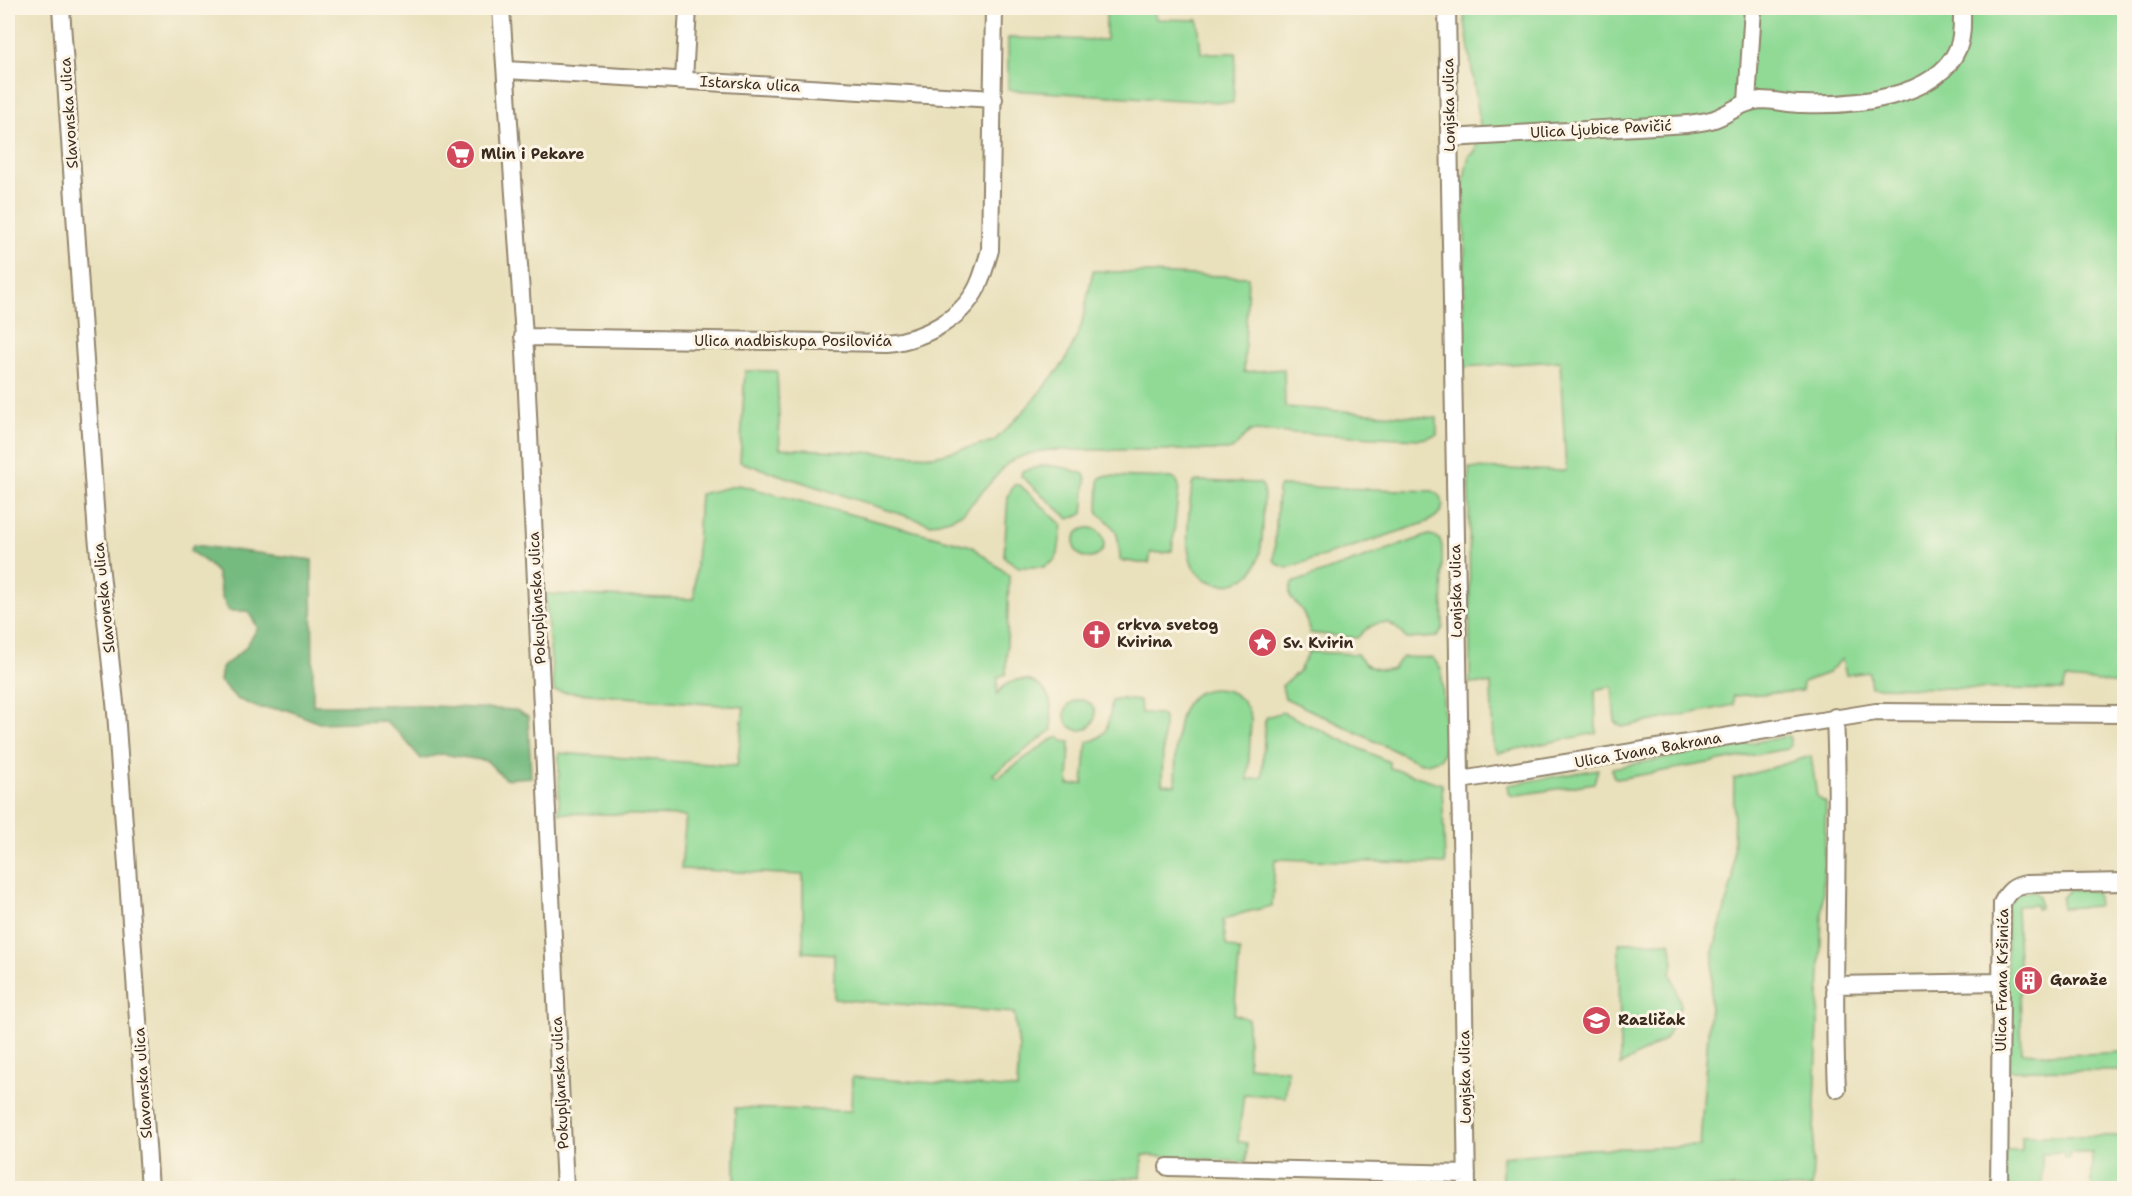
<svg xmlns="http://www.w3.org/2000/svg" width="2132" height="1196" viewBox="0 0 2132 1196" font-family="'Shantell Sans',sans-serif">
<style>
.green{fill:#90da96;stroke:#66825a;stroke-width:1.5}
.forest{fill:#74ba7f;stroke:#58724e;stroke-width:1.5}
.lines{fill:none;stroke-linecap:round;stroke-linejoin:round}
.minor-casing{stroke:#92856d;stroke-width:20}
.minor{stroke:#fff;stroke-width:16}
.labels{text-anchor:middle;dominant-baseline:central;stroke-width:6;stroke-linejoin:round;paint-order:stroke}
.street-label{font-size:15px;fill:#3b2a1e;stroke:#fcf5e5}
.poi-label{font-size:15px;font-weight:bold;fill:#3b2a1e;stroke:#fcf5e5;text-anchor:start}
</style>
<rect width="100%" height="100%" fill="#fcf5e5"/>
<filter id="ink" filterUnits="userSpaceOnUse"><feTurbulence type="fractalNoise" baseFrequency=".0167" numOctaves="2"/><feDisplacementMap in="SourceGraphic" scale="12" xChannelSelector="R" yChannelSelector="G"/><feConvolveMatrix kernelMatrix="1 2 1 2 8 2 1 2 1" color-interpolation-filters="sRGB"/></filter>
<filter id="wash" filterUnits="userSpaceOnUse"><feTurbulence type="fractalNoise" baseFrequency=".008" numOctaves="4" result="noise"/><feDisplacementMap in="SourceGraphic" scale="24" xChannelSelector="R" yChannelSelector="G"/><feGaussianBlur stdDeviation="1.35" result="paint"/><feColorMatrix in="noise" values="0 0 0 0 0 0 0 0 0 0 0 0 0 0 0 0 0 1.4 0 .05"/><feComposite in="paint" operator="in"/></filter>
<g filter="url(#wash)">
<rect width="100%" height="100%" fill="#e9e0bc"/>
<path class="green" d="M1106,8H1154L1156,19L1198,20L1201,53H1236L1233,103L1008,90V38L1106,40Z
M1463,8H2124V684L2066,679L2063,690L1871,687L1869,672L1846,675L1842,659L1828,673L1803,682L1802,691L1733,696L1734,705L1729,706L1622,727L1615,722L1612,686L1595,690L1596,733L1498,753L1493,747L1491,684L1470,683L1469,468L1566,471L1560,361L1462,367L1465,240L1463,183L1469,155L1475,152L1480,124Z
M1093,271L1248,277L1244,372L1284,369L1285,407L1437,418V435L1421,439L1250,431L1232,450H1049C1034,452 1021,455 1008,463L964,512L953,518L931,524L740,462L745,371H777L780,448L934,456L994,441L1023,412L1064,363L1081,327Z
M1046,465L1066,468L1084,474L1086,479L1083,514L1069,519L1021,476L1022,471Z
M1104,476L1172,478L1177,481L1179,486L1172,551L1163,553L1151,552L1149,563H1139L1120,560C1119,535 1118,528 1098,513L1099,479Z
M1199,481L1258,483L1262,485L1264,489C1263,509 1264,546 1257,563C1252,576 1242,581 1229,584C1222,586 1214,583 1207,580C1177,566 1190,512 1192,485L1194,482Z
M739,485L971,546L1009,575L1006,674L998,677L997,694C1000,691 1003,686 1007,684C1025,673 1048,685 1051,706C1052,713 1051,722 1052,730L993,774L997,778L1051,740L1059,737L1063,741L1070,742L1068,785L1083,784L1087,742C1110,738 1108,722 1112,701L1122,699L1140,701L1141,713L1160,714L1164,718L1162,784L1175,785C1177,749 1169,681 1224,690C1239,693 1247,705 1251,718L1248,780L1262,777L1265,721L1267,717L1282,712L1389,762L1390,768L1442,784L1445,864L1275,859L1272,906L1243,913L1223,920L1226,945L1240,951L1234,1014L1248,1019V1066L1288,1070L1285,1097L1244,1094L1238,1141L1247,1143L1246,1162L1143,1155L1141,1177L1079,1182L1078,1188H735V1108L851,1111L852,1077L1017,1089L1019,1048L1014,1013L834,999V954L803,952V875L681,869L686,816L559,813V753L737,766L744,707L554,691L545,594L694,599L700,494Z
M1014,485H1020L1062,525L1058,554L1054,561L1044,567H1019L1004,557L1008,496Z
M1280,486L1433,491C1451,503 1441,516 1425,523L1287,568L1277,564L1274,560L1278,489Z
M1074 543a15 15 0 1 1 30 0a15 15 0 1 1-30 0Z
M1429,535C1437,536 1440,538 1442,546L1443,628L1437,637L1406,639C1391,616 1374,619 1357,638L1310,633C1308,626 1306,616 1301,609C1293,598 1286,599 1292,583Z
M1309,652L1357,654C1365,667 1378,673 1393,668L1403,657L1433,658L1441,669L1442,677L1445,743L1444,751L1440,759L1427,763H1420L1285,698L1282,686L1299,671Z
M1065 715a15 15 0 1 1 30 0a15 15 0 1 1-30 0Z
M1789,736L1791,745L1787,749L1618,779L1613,776L1612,768Z
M1811,756L1817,797L1826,803L1812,1188H1502V1157L1588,1149L1700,1146L1714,949L1733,878L1734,779Z
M1598,769L1594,783L1512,796L1509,793L1508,785Z
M2069,890L2096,891L2098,906L2062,908V898Z
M2034,891L2039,896L2040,908L2036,909V905L2017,906L2022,1052L2068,1055L2123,1052L2124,1071L2006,1070L2007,906L2020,892Z
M2122,893H2124V1033Z
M1670,942L1674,963L1671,972L1681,1005C1674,1015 1670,1034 1664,1040L1620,1066L1619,943Z
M2022,1136H2124V1188H2092V1153H2070V1158H2064V1152L2042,1153V1187H2005V1151H2022Z"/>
<path class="forest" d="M193,545L312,560L313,705H411L516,710L528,717L531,777L505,779L487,761L442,754L421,759L401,735L384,721L319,723L288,710L259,708L237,699L220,681L222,668L245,648L258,628L248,611H229L222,598L217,573L206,562L190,551Z"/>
</g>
<g filter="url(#ink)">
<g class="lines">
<defs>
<path id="minor" d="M61,8L97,536L116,712L150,1188
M501,8L525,351L565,1188
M1447,8L1467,1188
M506,70L994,99
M684,80L688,8
M1747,102L1753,8
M1450,138L1688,124C1699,122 1710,122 1719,117C1734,110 1745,101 1761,100C1775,100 1789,104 1802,104C1849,106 1937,100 1958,48C1963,36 1962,21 1962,8
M523,337L888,343C925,339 966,317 980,281C984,271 987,260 990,250L994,8
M1835,717C1841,841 1831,965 1837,1089
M1461,780L1876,712L2124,714
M1834,985L2001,982
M1168,1167L1467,1174
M1999,1188L2002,903C2008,891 2014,886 2026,884L2124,882"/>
</defs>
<use href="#minor" class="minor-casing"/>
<use href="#minor" class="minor"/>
</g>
</g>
<defs>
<symbol id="supermarket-disc" viewBox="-11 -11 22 22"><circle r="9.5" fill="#d1495b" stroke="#fcf5e5"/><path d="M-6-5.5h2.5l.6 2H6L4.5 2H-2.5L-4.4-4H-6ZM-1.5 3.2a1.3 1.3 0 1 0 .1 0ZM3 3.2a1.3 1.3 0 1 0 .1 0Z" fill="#fff"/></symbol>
<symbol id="church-disc" viewBox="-11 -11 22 22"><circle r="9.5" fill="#d1495b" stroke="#fcf5e5"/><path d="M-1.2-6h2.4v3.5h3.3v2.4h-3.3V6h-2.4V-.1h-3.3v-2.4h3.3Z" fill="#fff"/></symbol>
<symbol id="sight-disc" viewBox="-11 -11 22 22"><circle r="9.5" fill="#d1495b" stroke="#fcf5e5"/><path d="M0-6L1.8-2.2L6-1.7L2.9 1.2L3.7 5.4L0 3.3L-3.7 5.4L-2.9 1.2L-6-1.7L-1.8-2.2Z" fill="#fff"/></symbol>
<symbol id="building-disc" viewBox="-11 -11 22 22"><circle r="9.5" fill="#d1495b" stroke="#fcf5e5"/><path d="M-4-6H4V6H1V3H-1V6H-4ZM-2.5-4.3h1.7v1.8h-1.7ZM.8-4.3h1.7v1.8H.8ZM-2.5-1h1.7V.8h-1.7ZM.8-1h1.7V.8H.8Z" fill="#fff"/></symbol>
<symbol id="school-disc" viewBox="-11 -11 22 22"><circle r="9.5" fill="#d1495b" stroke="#fcf5e5"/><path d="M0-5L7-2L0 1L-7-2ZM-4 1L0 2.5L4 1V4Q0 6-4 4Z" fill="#fff"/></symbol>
</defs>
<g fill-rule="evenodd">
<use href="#supermarket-disc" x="444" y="138" width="33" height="33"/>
<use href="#church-disc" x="1080" y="618" width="33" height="33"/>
<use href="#sight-disc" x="1246" y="626" width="33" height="33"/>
<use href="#building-disc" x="2012" y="964" width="33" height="33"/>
<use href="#school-disc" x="1580" y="1004" width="33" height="33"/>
</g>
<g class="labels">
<g class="street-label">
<text transform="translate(750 84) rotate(3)">Istarska ulica</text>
<text transform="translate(1449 105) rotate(-91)">Lonjska ulica</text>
<text transform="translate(69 113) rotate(-94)">Slavonska ulica</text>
<text transform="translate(1601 129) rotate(-3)">Ulica Ljubice Pavičić</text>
<text x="793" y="341">Ulica nadbiskupa Posilovića</text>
<text transform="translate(1456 591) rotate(-91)">Lonjska ulica</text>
<text transform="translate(104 598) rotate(-96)">Slavonska ulica</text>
<text transform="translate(537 598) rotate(-93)">Pokupljanska ulica</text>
<text transform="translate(1648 750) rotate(-10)">Ulica Ivana Bakrana</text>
<text transform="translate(2002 980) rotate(-89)">Ulica Frana Kršinića</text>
<text transform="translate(1465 1077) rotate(-91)">Lonjska ulica</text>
<text transform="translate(143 1083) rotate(-94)">Slavonska ulica</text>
<text transform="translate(560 1083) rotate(-93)">Pokupljanska ulica</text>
</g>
<g class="poi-label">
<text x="481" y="154">Mlin i Pekare</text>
<text x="1117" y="625">crkva svetog<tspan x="1117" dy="17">Kvirina</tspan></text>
<text x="1283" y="643">Sv. Kvirin</text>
<text x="2050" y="980">Garaže</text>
<text x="1618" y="1020">Različak</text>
</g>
</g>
<rect width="2132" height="1196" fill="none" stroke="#fcf5e5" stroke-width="30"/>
</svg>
